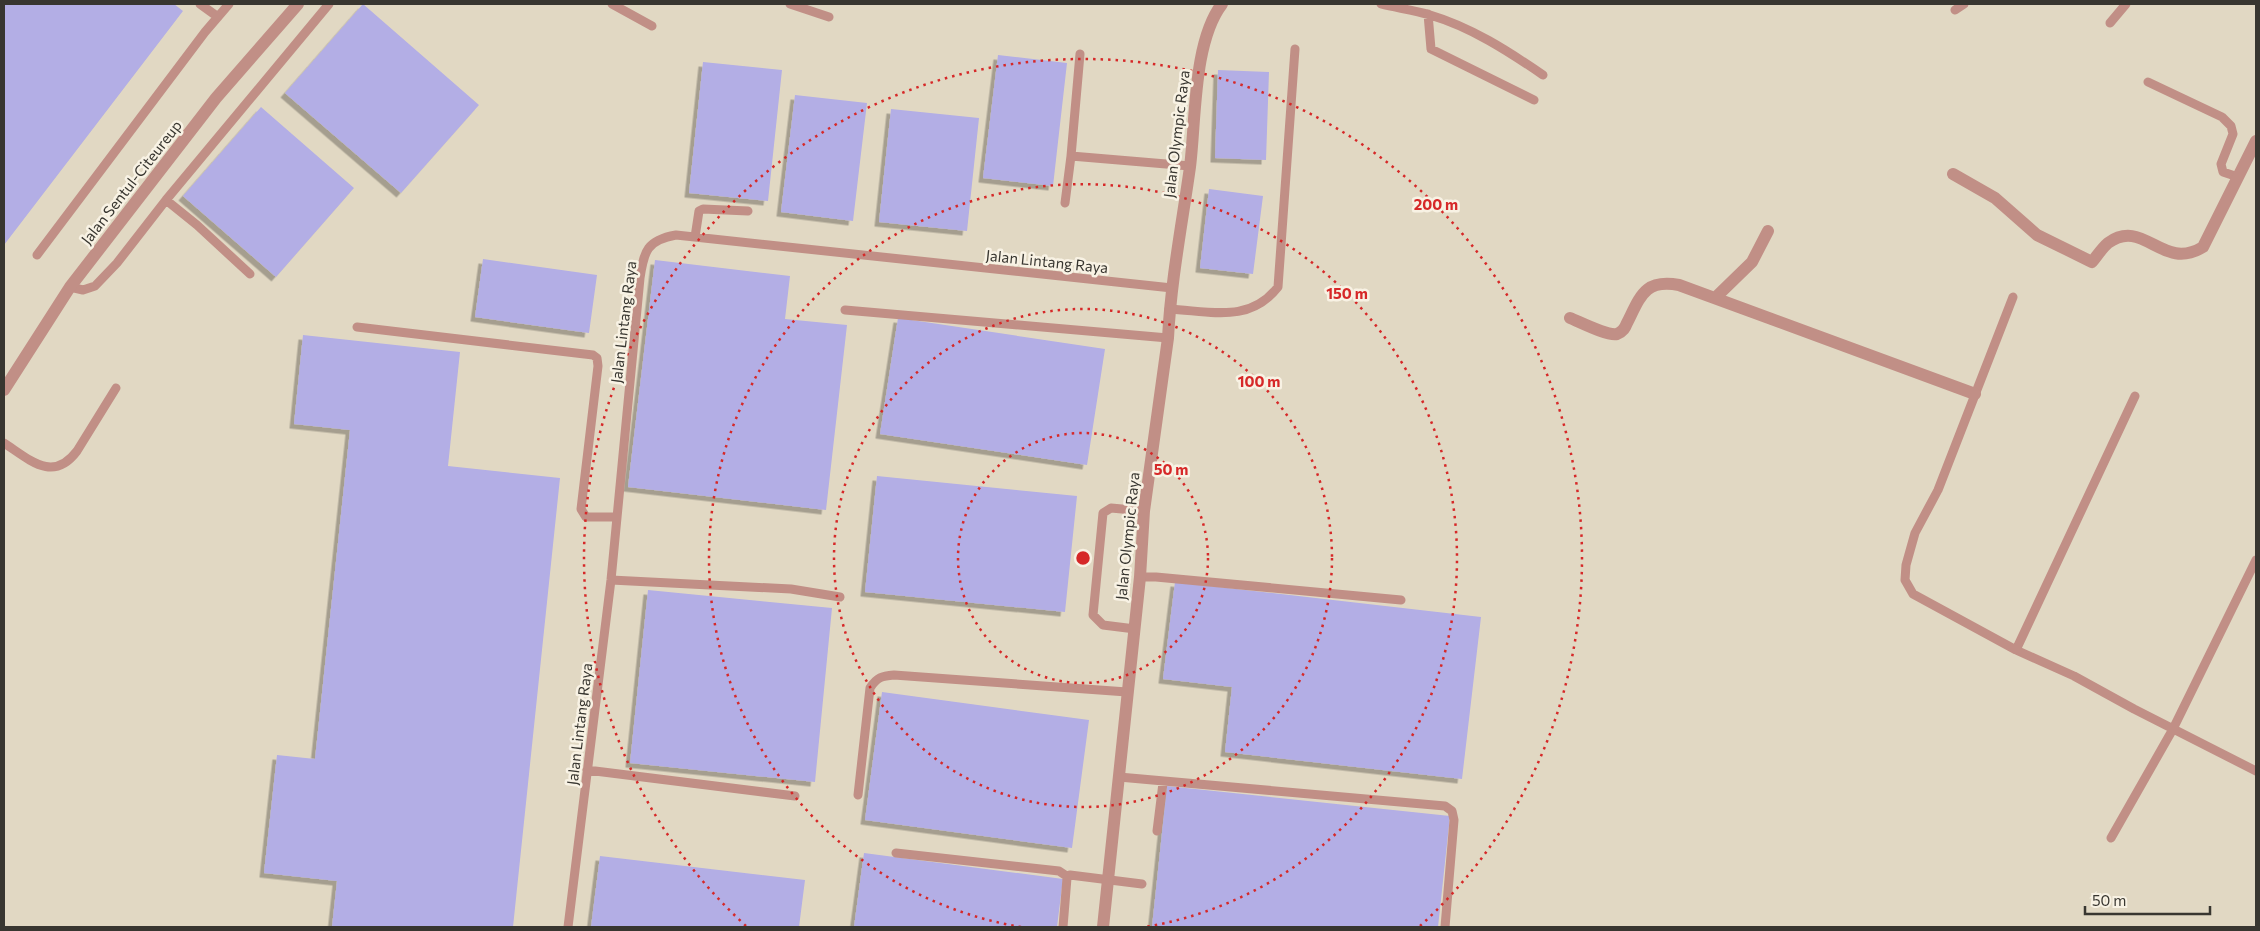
<svg xmlns="http://www.w3.org/2000/svg" width="2260" height="931" viewBox="0 0 2260 931" font-family="Commissioner,sans-serif">
<style>
.built{fill:#e1d8c3}
.building{fill:#b3aee5;filter:url(#shadow)}
.lines{fill:none;stroke-linecap:round;stroke-linejoin:round}
.service{stroke:#c18f86;stroke-width:9}
.minor{stroke:#c18f86;stroke-width:12}
.tertiary{stroke:#c18f86;stroke-width:12}
.ring{fill:none;stroke:#d62828;stroke-width:2.5;stroke-dasharray:2.5 5}
.labels{text-anchor:middle;dominant-baseline:central;stroke-width:5;stroke-linejoin:round;paint-order:stroke}
.street-label{font-size:15px;fill:#383630;stroke:#f8f2e4}
.centre{fill:#d62828;stroke:#f8f2e4;stroke-width:2.5}
.ring-label{font-size:15px;text-anchor:middle;font-weight:bold;fill:#d62828;stroke:#f8f2e4;stroke-width:5;stroke-linejoin:round;paint-order:stroke}
</style>
<defs>
<filter id="shadow"><feDropShadow dx="-4.5" dy="4.5" stdDeviation="0" flood-color="#0004"/></filter>
</defs>
<rect width="100%" height="100%" fill="#ebe5d7"/>
<path class="built" d="M4,4H2256V927H4Z"/>
<path class="building" d="M4,4H174L183,11L4,245Z
M363,4L479,105L401,193L285,93Z
M998,55L1067,63L1053,186L983,178Z
M703,62L782,70L768,201L689,193Z
M1218,70L1269,72L1266,160L1215,158Z
M795,95L867,103L853,221L781,212Z
M261,107L354,188L276,277L183,196Z
M891,109L979,118L967,231L879,222Z
M1209,189L1263,196L1253,274L1200,268Z
M483,259L597,275L589,333L475,317Z
M655,260L790,276L785,319L847,325L826,510L628,487Z
M898,318L1105,349L1087,465L880,434Z
M303,335L460,352L448,466L560,478L513,927H332L337,881L264,873L277,755L315,759L350,430L294,424Z
M877,476L1077,496L1065,612L865,592Z
M1175,582L1481,617L1462,779L1225,752L1232,687L1163,679Z
M648,590L832,608L815,782L630,763Z
M882,692L1089,720L1072,848L865,820Z
M1167,786L1450,816L1438,927H1152Z
M864,853L1063,879L1057,927H854Z
M600,856L805,880L799,927H591Z"/>
<g class="lines">
<path class="service" d="M200,4L218,17
M612,4L652,26
M790,4L829,17
M1381,4C1397,8 1414,10 1430,15C1471,27 1508,51 1543,75
M1955,10L1964,4
M1428,14L1431,49L1534,100
M2110,23L2126,4
M1080,54L1071,156L1190,166
M2148,82L2222,117L2231,126L2233,134L2221,164L2223,172L2238,177
M166,200L329,4
M1065,203L1071,156
M695,237L699,211L703,209L748,211
M37,255L205,32L229,4
M70,287L83,290L95,286L117,263L166,200L197,225L250,274
M2013,297L1938,490L1915,533L1906,565L1905,580L1913,594L2016,650L2074,676L2134,709L2256,771
M1169,309C1210,311 1249,324 1278,287L1295,49
M845,310L1168,338
M357,327L593,355L597,358L598,366L581,509L586,517H616
M4,443C30,460 53,483 77,451L116,388
M1140,577H1156L1401,600
M611,580L791,589L840,597
M1135,629L1103,625L1093,615L1103,513L1111,508L1144,511
M2016,650L2135,396
M587,770L795,796
M1119,777L1445,806L1452,811L1454,820L1445,927
M858,795L870,688C877,677 882,676 894,675L1127,692
M1157,831L1163,783
M2111,838L2173,729L2256,560
M896,853L1059,871L1068,877
M568,927L611,580L640,278C644,251 647,240 676,235L1172,288
M1063,927L1067,878L1070,875L1142,884"/>
<path class="minor" d="M1953,174L1995,198L2037,235L2092,262C2097,256 2102,248 2108,243C2144,217 2162,272 2203,247L2256,141
M1715,298L1752,262L1768,231
M1570,318C1580,322 1607,336 1617,334C1623,332 1625,328 1627,323C1641,295 1645,279 1679,285L1975,394
M1103,927L1140,577L1144,511L1168,338C1171,280 1182,224 1190,167C1196,119 1193,42 1222,4"/>
<path class="tertiary" d="M4,390L70,287L216,98L298,4"/>
</g>
<g class="ring">
<circle cx="1083" cy="558" r="125"/>
<circle cx="1083" cy="558" r="249"/>
<path d="M1021 927A374 374 0 1 1 1145 927"/>
<path d="M746 926A499 499 0 1 1 1420 926"/>
</g>
<g class="labels">
<g class="street-label">
<text transform="translate(1176 134) rotate(-83)">Jalan Olympic Raya</text>
<text transform="translate(131 182) rotate(-52)">Jalan Sentul-Citeureup</text>
<text transform="translate(1047 261) rotate(6)">Jalan Lintang Raya</text>
<text transform="translate(623 322) rotate(-83)">Jalan Lintang Raya</text>
<text transform="translate(1127 536) rotate(-84)">Jalan Olympic Raya</text>
<text transform="translate(579 724) rotate(-83)">Jalan Lintang Raya</text>
</g>
</g>
<circle cx="1083" cy="558" r="8" class="centre"/>
<g class="ring-label">
<text x="1436" y="210">200 m</text>
<text x="1347" y="299">150 m</text>
<text x="1259" y="387">100 m</text>
<text x="1171" y="475">50 m</text>
</g>
<rect width="2260" height="931" fill="none" stroke="#383630" stroke-width="10"/>
<path d="M2085 906v8h125v-8" fill="none" stroke="#383630" stroke-width="2.5"/>
<text x="2092" y="906" font-size="15" fill="#383630" stroke="#f8f2e4" stroke-width="4" paint-order="stroke">50 m</text>
</svg>
